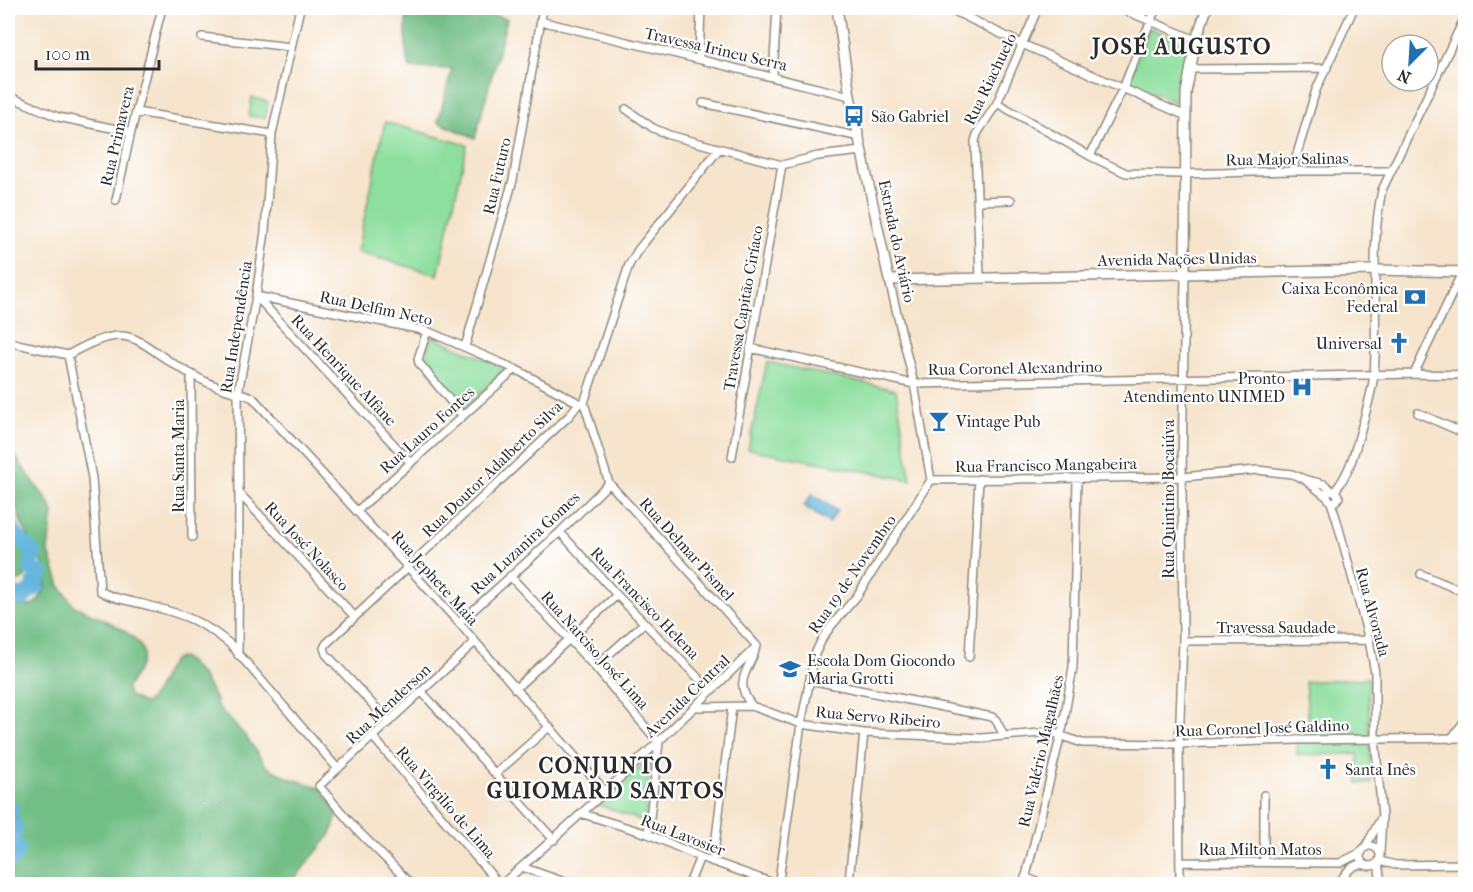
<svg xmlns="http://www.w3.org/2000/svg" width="1473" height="892" viewBox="0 0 1473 892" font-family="'IM FELL French Canon',serif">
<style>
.green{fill:#8edf9f;stroke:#5c8565;stroke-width:1.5}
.forest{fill:#72be86;stroke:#4e7458;stroke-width:1.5}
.water{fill:#65b7e0;stroke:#487186;stroke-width:1.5}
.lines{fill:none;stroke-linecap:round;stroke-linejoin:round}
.river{stroke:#65b7e0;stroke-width:15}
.street-casing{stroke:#90887c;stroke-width:10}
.secondary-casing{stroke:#90887c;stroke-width:12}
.street{stroke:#fff;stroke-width:7}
.secondary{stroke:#fff;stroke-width:9}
.labels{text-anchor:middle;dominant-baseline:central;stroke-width:4.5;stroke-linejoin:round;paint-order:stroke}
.street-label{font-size:16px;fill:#2b2b2b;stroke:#fff}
.poi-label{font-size:16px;fill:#2b2b2b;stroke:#fff;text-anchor:start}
.district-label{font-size:22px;font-weight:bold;letter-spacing:1.5px;fill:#2b2b2b;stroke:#fff}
</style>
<rect width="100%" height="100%" fill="#fff"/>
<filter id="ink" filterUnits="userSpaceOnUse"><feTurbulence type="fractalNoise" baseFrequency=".0167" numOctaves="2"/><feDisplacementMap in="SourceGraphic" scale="12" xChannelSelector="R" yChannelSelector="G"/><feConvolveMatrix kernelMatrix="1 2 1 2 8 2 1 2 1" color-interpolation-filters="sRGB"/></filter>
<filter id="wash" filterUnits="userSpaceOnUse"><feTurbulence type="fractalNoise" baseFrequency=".008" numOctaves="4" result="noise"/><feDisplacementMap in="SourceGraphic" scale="24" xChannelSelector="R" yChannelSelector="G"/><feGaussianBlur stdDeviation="1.35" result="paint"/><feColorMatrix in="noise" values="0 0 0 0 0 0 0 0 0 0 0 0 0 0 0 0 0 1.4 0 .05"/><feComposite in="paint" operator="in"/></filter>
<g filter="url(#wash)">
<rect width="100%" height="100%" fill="#f6e4cc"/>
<path class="green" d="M1150,28L1189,44L1179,104L1128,81Z
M252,97L268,102L265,118L249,116Z
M385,122L467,145L438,275L357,252Z
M431,336L507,369L463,408L429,370L424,361Z
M767,362L896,390L911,480L748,449Z
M1368,678L1371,783H1358V754L1297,755V740L1310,737L1305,682Z
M651,756L645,822L599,805Z"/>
<path class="forest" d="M406,8H466L507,19L475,138L438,122L452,69L410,68L406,53Z
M8,444L18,461L50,504L53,513L48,550L60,586L74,606C91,614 144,633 143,655C142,667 132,678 127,688L129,696L145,704C159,693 162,673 174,659L182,658L189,662L202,676L215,698L217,706L246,737L267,767L289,778L321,788L335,809L337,816L331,834L290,884H8C18,850 25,832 8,797V606H30L37,602L46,588L43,564L21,522L12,493Z
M8,529L33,563C31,576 20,582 8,585Z"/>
<path class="water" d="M812,494L837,511L829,523L804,506Z"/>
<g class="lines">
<path class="river" d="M8,522L18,537L34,553L31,569L42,573L34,582L38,587L27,593L23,599L13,593L8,595
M8,809L12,810L8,814
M8,825H15L14,833L10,838L18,849L16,855L9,852L12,860L8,863"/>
</g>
</g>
<g filter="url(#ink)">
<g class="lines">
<defs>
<path id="street" d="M948,8L1022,44L1186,116
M1119,8L1196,40
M1140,8L1142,17
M8,11L9,8
M540,21L850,96
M202,37L291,47
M699,59L701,8
M1190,69L1327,68
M773,76L777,8
M8,96L58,117L131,132
M703,103L860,137
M997,103L1090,156L1126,173L1184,174L1292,171H1390
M626,109L653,128L669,135L782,165L818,156L862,151
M136,112L272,134
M1090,156L1123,88L1156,8
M1292,171L1316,90L1354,8
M116,200L131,132L162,8
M978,201L1011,200
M980,277L975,141L978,132L997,103L1038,8
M889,280L914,384L931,480
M256,296L427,331L515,369L579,403H584
M256,296L411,463
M427,331L418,359L419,363L462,415
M8,342L68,355C137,315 135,346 193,375C203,381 215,386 227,390C236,393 245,393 253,398L459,623L605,791
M465,347L513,180L543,8
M750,348L914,384L1414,374L1466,375
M68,355L92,478L100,591C114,600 134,601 150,606C184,614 205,623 231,645L338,769
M191,374L192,537
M1414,374L1466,264
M584,403L609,483L757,646
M584,403L629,265L638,250L719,149
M1418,413L1466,434
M732,457L782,165
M931,480L1182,477L1257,470L1292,474L1304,479L1327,497
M1307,480L1324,484L1332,491
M1335,491C1349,473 1354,455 1360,433C1365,414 1372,394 1374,374C1379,313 1369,251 1382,190L1466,15
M239,493L355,617
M1331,502L1336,501L1339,497L1335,491L1328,492L1327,497L1331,502L1337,521L1369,640L1375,673V738L1382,817L1380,853
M357,511L515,369
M560,532L617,595L711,691
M1421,574L1466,593
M510,576L595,667L659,743L648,834
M459,623L560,532L609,483
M1183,641L1369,640
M238,655L239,493L238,393L256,296L265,231L272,134L300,8
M969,657L979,479
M595,667L644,623
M810,680L992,717L996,720L1004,736
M515,689L617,595
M422,692L554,840
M752,706C734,683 746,674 755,651
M696,707L752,706L801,724L864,733L982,738L1051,732L1082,743L1179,744L1297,740L1466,738
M389,722L326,654L324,648L326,644L569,416L579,403
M373,737L499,884
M1451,739L1466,719
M495,774L549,727
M583,814L648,834L700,857L773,883L779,880L801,724L815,654L823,637L832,625L857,596L931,480
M1360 856a10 10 0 1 1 20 0a10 10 0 1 1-20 0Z
M1365,848L1380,820
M1379,861L1396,865L1466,864
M713,862L732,707
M1180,862L1340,863L1362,852
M1264,862V795
M1378,862L1381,884
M522,867L570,884
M1025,877L1042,884
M849,881L864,733
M411,884L356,829L319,786L475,642
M502,884C590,808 674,728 757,646
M689,884L700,857
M1024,884L1063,726L1073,667L1077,478
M1180,884L1179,744L1183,641L1182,477L1185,275
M1338,884C1345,875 1351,862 1365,865"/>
<path id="secondary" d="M837,8L850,96L889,280L1375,270L1466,272
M1185,275L1186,93L1196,40L1207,8"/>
</defs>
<use href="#street" class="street-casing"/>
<use href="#secondary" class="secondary-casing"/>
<use href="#street" class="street"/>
<use href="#secondary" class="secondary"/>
</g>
</g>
<defs>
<symbol id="bus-bare" viewBox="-9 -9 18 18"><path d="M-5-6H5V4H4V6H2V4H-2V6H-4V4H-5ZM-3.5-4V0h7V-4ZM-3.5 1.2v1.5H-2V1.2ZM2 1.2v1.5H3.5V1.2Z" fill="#1f6fb2" stroke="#fff" stroke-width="2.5" paint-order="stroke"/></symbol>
<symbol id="bank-bare" viewBox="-9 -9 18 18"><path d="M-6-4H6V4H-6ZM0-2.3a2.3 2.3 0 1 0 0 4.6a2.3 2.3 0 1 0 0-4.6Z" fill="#1f6fb2" stroke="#fff" stroke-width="2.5" paint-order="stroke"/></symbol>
<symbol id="church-bare" viewBox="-9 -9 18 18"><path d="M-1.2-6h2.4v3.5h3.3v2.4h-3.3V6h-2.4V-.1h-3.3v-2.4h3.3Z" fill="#1f6fb2" stroke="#fff" stroke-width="2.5" paint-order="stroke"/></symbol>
<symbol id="hospital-bare" viewBox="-9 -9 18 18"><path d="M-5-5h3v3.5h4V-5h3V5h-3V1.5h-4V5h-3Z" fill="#1f6fb2" stroke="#fff" stroke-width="2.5" paint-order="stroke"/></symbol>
<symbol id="bar-bare" viewBox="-9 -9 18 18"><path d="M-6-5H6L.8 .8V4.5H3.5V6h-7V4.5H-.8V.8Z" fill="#1f6fb2" stroke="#fff" stroke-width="2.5" paint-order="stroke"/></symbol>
<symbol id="school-bare" viewBox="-9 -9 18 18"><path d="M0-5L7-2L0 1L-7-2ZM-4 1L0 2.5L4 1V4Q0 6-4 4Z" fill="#1f6fb2" stroke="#fff" stroke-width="2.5" paint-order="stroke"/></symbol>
</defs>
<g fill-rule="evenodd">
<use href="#bus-bare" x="839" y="101" width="30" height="30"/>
<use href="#bank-bare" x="1400" y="282" width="30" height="30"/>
<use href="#church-bare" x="1384" y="328" width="30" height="30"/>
<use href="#hospital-bare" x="1287" y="372" width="30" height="30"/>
<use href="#bar-bare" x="924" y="406" width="30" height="30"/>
<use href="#school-bare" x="775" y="654" width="30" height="30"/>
<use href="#church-bare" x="1313" y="754" width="30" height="30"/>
</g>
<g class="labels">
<g class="street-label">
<text transform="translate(716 49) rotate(13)">Travessa Irineu Serra</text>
<text transform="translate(990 79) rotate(-64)">Rua Riachuelo</text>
<text transform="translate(117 136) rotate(-77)">Rua Primavera</text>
<text transform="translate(1287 159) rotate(-1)">Rua Major Salinas</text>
<text transform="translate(497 176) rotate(-77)">Rua Futuro</text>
<text transform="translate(897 241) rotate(78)">Estrada do Aviário</text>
<text transform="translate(1177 259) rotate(-1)">Avenida Nações Unidas</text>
<text transform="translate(376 308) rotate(12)">Rua Delfim Neto</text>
<text transform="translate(743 308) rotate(-80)">Travessa Capitão Ciríaco</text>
<text transform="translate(236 327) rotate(-81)">Rua Independência</text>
<text transform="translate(1015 368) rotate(-1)">Rua Coronel Alexandrino</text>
<text transform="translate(344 370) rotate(47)">Rua Henrique Alfane</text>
<text transform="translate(427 430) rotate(-42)">Rua Lauro Fontes</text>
<text transform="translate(178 456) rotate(-90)">Rua Santa Maria</text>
<text transform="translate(1046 465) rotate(-1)">Rua Francisco Mangabeira</text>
<text transform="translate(492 469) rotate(-44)">Rua Doutor Adalberto Silva</text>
<text transform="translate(1168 499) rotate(-90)">Rua Quintino Bocaiúva</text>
<text transform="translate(525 543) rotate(-43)">Rua Luzanira Gomes</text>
<text transform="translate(307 546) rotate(47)">Rua José Nolasco</text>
<text transform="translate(687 549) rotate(48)">Rua Delmar Pismel</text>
<text transform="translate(852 574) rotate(-55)">Rua 19 de Novembro</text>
<text transform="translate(435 578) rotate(48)">Rua Jephete Maia</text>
<text transform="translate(645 603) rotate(46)">Rua Francisco Helena</text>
<text transform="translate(1373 612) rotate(75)">Rua Alvorada</text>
<text x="1276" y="627">Travessa Saudade</text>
<text transform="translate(595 650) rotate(48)">Rua Narciso José Lima</text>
<text transform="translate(687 696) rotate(-44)">Avenida Central</text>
<text transform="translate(388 704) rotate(-43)">Rua Menderson</text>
<text transform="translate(878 717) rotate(5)">Rua Servo Ribeiro</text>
<text transform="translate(1262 728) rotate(-2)">Rua Coronel José Galdino</text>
<text transform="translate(1041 751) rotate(-77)">Rua Valério Magalhães</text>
<text transform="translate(446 802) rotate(49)">Rua Virgilío de Lima</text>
<text transform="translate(683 835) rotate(21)">Rua Lavosier</text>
<text x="1260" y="849">Rua Milton Matos</text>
</g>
<g class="poi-label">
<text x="871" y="116">São Gabriel</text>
<text x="1398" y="288" text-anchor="end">Caixa Econômica<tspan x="1398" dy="18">Federal</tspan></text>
<text x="1382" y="343" text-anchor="end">Universal</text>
<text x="1285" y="378" text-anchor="end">Pronto<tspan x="1285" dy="18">Atendimento UNIMED</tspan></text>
<text x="956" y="421">Vintage Pub</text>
<text x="807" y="660">Escola Dom Giocondo<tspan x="807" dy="18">Maria Grotti</tspan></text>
<text x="1345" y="769">Santa Inês</text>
</g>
<g class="district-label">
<text x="1182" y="47">JOSÉ AUGUSTO</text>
<text x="606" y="766">CONJUNTO<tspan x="606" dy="25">GUIOMARD SANTOS</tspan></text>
</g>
</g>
<rect width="1473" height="892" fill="none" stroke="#fff" stroke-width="30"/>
<g transform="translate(1410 63) rotate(204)"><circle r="28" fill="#ffffff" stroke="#aaaaaa" stroke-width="1.5"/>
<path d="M0-4.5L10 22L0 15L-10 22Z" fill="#1f6fb2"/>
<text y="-9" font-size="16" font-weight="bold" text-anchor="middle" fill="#2b2b2b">N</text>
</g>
<path d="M36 60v9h123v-9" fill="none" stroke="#2b2b2b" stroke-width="3"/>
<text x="45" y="60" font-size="18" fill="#2b2b2b" stroke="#ffffff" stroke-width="4.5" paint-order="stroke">100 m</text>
</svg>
